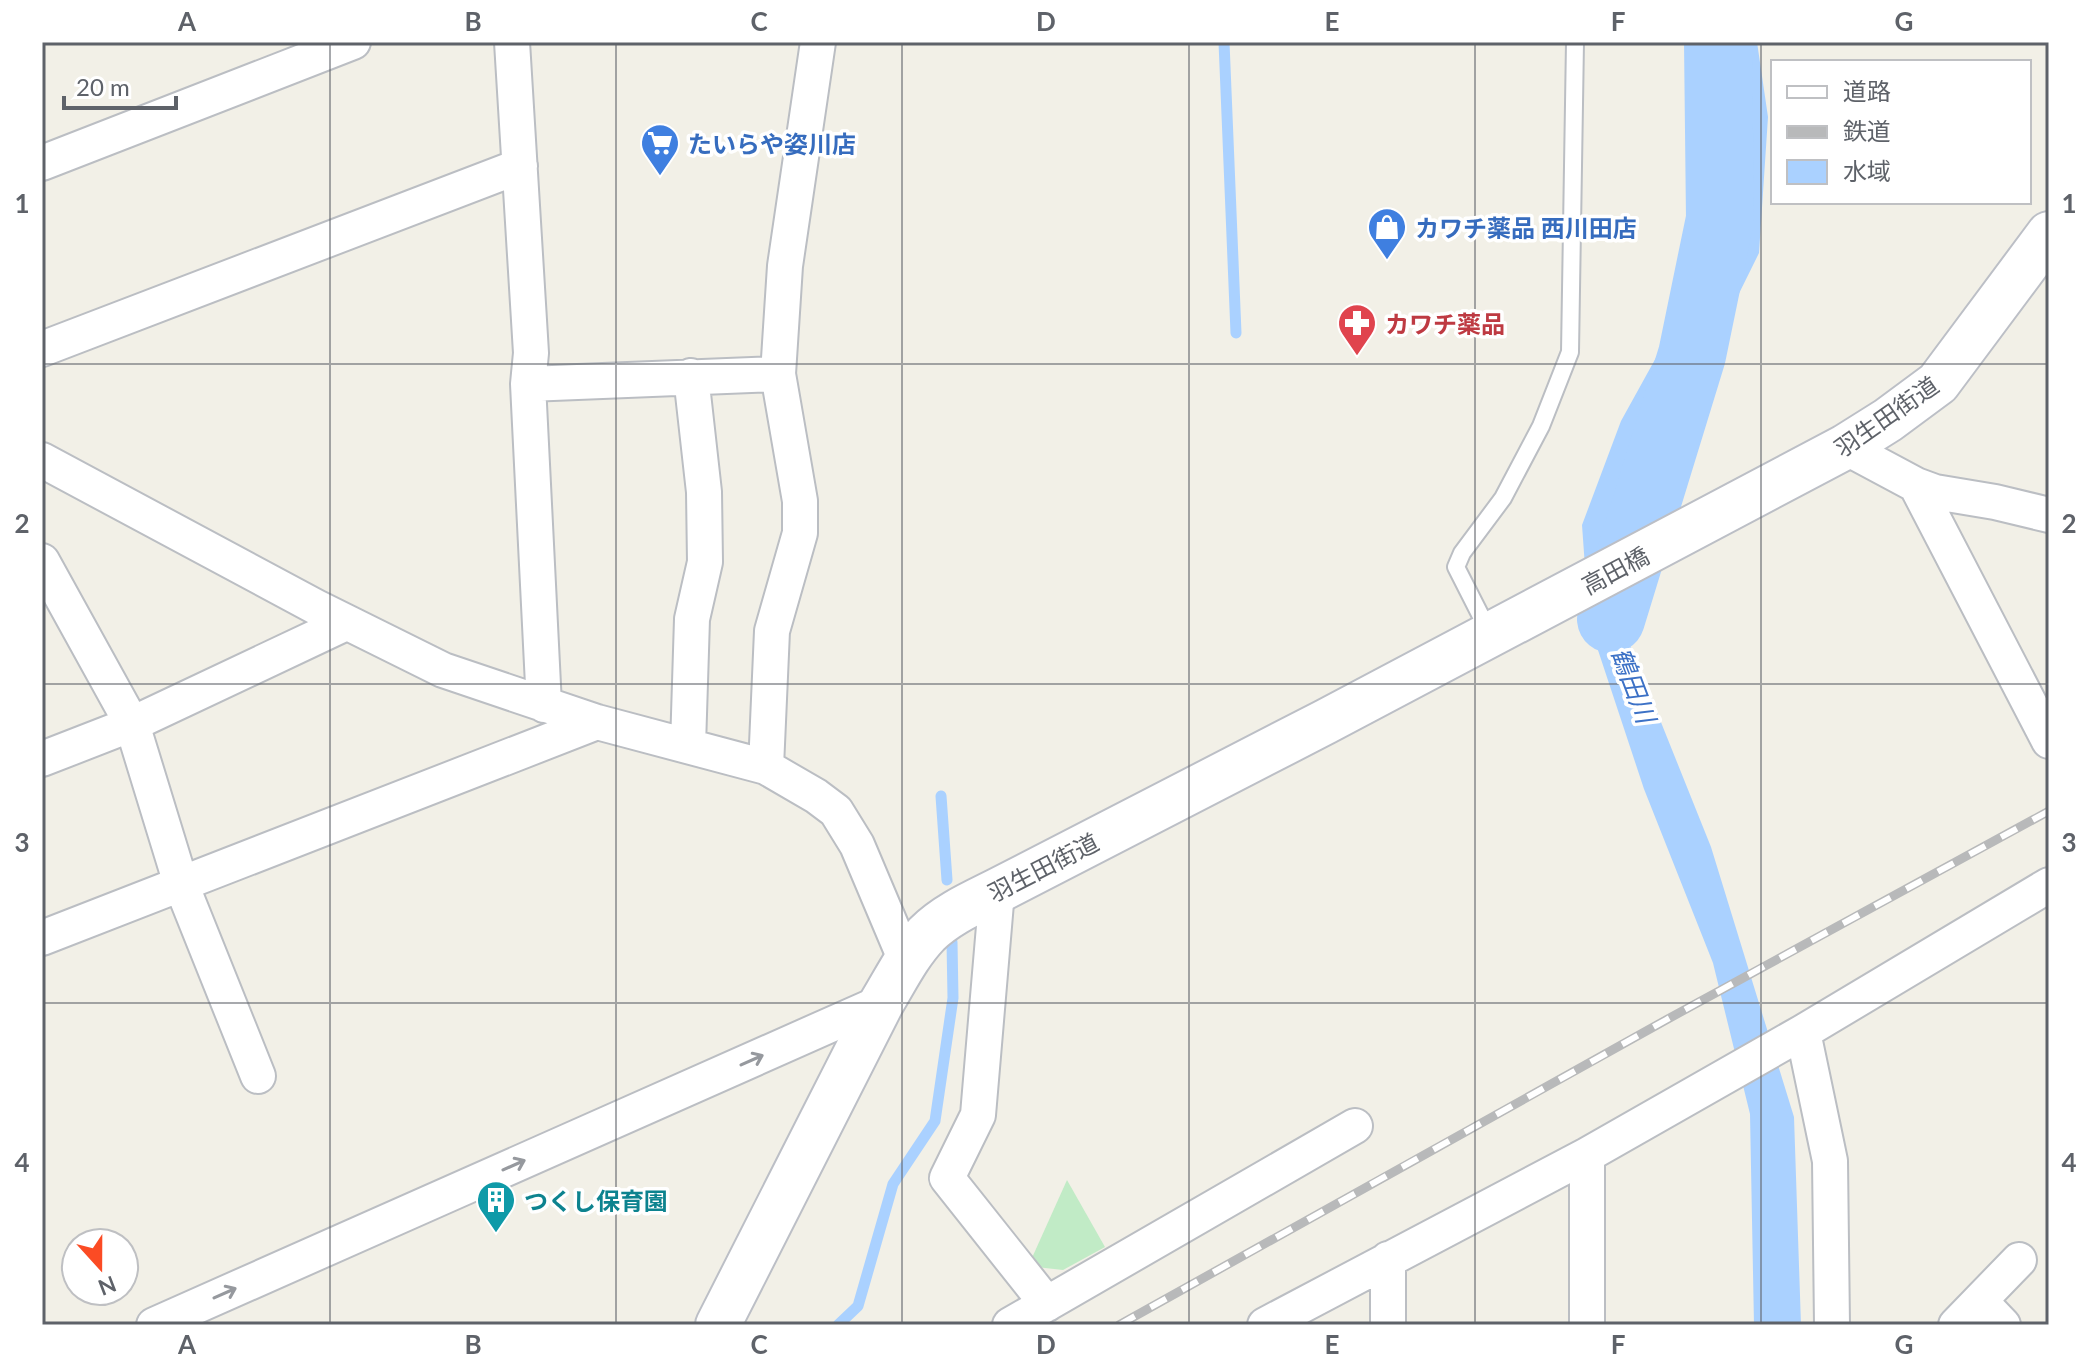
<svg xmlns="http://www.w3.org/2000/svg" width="2091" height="1367" viewBox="0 0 2091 1367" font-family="Lato,'Noto Sans JP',sans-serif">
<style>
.green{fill:#c1ebc6}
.water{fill:#aad1ff}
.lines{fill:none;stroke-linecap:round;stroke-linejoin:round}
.stream{stroke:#aad1ff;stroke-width:11}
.river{stroke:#aad1ff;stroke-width:68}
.service-casing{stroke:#bbbec3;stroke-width:20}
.minor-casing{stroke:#bbbec3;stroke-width:38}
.secondary-casing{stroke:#bcbfc6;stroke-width:48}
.service{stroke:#fff;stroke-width:16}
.minor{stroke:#fff;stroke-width:34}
.secondary{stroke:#fff;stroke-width:44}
.rail-casing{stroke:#b8b9ba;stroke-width:9}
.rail{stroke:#fff;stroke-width:6;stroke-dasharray:18;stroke-linecap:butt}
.oneway{stroke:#96999e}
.grid{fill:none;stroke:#5e6269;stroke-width:2;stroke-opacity:0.55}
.labels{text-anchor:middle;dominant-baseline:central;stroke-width:7;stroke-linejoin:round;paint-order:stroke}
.shop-label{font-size:24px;font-weight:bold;fill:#366cbe;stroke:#fff;text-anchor:start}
.health-label{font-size:24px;font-weight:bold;fill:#be3a42;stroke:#fff;text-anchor:start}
.street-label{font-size:24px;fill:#5e6269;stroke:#fff}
.culture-label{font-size:24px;font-weight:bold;fill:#0d838f;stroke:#fff;text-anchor:start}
.water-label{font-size:26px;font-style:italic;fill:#3c71c6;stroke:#fff}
.neatline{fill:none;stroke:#5e6269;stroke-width:3}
.grid-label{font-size:26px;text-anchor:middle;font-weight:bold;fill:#5e6269}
</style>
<rect width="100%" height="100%" fill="#f2f0e7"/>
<path class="green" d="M1067,1180L1105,1247L1063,1270L1036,1267L1031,1260Z"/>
<path class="water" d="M1711,42H1757L1768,117L1759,253L1717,338L1647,458L1622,625L1711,847L1794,1117L1801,1325H1754L1750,1114L1713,963L1644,789L1589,623L1582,525L1621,421L1663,345L1696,255L1727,150V97Z"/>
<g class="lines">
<path class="stream" d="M1224,42L1236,333
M941,796L947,880
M838,1325L858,1306L893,1184L935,1121L953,998L952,942"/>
<path class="river" d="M1611,619L1692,355L1720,219L1718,42"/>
<defs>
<path id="service" d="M1490,634L1456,567L1462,553L1503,498L1541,426L1570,352L1575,42"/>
<path id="minor" d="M512,42L531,353L528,384L544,705
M42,163L353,42
M42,349L520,166
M528,384L778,374
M1845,447L1916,485L1935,492L1995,502L2049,515
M42,460L316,607L443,670L597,722L766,767L816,796L836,811L857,845L906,961
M1916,485L2049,741
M42,561L132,724L181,884L258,1076
M688,746L692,619L705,562L704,492L691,376
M42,759L132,724L346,623
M766,767L772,631L800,533V501L778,374L785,266L818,42
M997,891L978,1115L947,1178L1047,1304
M42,938L597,722
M1803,1032L1830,1161L1832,1325
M1980,1301L2003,1325
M154,1325L882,1002
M1010,1325L1355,1126
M1265,1325L1587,1155L1803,1032L2049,885
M1388,1325V1259
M1587,1325V1155
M1956,1325L2019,1260"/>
<path id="secondary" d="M718,1325L882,1002C896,979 908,954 927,934C946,915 973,903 997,891L1325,722L1845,447L1888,420L1938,383L2049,234"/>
</defs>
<use href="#service" class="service-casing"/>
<use href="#minor" class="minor-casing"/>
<use href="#secondary" class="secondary-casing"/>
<use href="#service" class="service"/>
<use href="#minor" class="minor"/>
<use href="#secondary" class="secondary"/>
<defs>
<path id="rail" d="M1119,1325L1666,1020L2049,811"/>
</defs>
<use href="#rail" class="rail-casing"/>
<use href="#rail" class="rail"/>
</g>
<defs><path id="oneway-shaft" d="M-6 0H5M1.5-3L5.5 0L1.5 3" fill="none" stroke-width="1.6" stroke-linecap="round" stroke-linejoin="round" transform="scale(2)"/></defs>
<g class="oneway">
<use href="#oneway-shaft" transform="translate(752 1060) rotate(-24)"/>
<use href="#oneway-shaft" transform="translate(514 1165) rotate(-24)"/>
<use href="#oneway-shaft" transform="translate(225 1293) rotate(-24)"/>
</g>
<path class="grid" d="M330,42V1325M616,42V1325M902,42V1325M1189,42V1325M1475,42V1325M1761,42V1325M42,364H2049M42,684H2049M42,1003H2049"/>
<defs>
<symbol id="supermarket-pin" viewBox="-11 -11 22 30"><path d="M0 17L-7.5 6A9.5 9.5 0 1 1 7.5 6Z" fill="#3f7fe0" stroke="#fff"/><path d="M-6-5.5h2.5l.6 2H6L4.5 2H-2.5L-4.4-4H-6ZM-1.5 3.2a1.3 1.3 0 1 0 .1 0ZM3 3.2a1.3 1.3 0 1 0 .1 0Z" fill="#fff"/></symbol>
<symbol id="shop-pin" viewBox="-11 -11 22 30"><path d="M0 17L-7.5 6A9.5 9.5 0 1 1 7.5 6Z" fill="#3f7fe0" stroke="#fff"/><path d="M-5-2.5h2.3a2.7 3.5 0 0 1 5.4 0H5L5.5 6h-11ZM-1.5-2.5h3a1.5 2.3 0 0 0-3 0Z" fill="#fff"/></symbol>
<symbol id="pharmacy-pin" viewBox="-11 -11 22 30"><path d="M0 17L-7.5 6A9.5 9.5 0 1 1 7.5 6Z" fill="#e0444e" stroke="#fff"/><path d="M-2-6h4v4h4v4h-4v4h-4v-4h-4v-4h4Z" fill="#fff"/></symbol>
<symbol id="building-pin" viewBox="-11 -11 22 30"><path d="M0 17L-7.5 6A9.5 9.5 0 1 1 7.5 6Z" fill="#0f9aa8" stroke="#fff"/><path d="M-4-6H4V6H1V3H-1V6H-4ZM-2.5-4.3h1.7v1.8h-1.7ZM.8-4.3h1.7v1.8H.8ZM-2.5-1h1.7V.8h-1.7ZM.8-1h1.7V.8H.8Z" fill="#fff"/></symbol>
</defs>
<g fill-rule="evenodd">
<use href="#supermarket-pin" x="638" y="121" width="44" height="60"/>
<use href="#shop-pin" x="1365" y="205" width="44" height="60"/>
<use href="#pharmacy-pin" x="1335" y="301" width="44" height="60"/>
<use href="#building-pin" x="474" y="1178" width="44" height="60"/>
</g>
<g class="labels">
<g class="shop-label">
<text x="688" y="143">たいらや姿川店</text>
<text x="1415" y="227">カワチ薬品 西川田店</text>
</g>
<g class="health-label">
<text x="1385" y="323">カワチ薬品</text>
</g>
<g class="street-label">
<text transform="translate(1886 416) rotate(-35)">羽生田街道</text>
<text transform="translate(1615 570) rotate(-28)">高田橋</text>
<text transform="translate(1043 867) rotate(-27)">羽生田街道</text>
</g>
<g class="culture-label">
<text x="524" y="1200">つくし保育園</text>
</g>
<g class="water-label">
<text transform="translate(1634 685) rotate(69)">鶴田川</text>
</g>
</g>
<rect width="2091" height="1367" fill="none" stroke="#ffffff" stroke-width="88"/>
<rect x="1771" y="60" width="260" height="144" fill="#ffffff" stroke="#bfc0c3" stroke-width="2"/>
<rect x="1787" y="86" width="40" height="12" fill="#ffffff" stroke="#bfc0c3" stroke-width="2"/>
<text x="1843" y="100" font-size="24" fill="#5e6269">道路</text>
<rect x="1787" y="126" width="40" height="12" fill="#b8b9ba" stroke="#bfc0c3" stroke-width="2"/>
<text x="1843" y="140" font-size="24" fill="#5e6269">鉄道</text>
<rect x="1787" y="160" width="40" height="24" fill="#aad1ff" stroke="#bfc0c3" stroke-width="2"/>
<text x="1843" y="180" font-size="24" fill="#5e6269">水域</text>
<g transform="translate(100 1267) rotate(159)"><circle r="38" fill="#ffffff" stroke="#bfc0c3" stroke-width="2"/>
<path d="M0-6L14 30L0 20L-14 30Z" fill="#fb4b24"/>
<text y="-12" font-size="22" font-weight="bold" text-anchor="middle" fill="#5e6269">N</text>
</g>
<path d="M64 96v12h112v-12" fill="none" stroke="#5e6269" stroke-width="4"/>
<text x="76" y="96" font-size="24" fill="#5e6269" stroke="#ffffff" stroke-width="6" paint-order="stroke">20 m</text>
<rect x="44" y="44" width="2003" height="1279" class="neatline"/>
<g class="grid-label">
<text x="187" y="31">A</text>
<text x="473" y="31">B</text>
<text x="759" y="31">C</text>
<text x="1046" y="31">D</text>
<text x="1332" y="31">E</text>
<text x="1618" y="31">F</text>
<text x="1904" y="31">G</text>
<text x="22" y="213">1</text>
<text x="2069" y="213">1</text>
<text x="22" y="533">2</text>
<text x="2069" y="533">2</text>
<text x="22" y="852">3</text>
<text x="2069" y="852">3</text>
<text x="22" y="1172">4</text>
<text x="2069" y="1172">4</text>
<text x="187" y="1354">A</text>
<text x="473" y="1354">B</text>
<text x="759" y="1354">C</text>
<text x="1046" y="1354">D</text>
<text x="1332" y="1354">E</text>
<text x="1618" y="1354">F</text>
<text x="1904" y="1354">G</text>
</g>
</svg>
